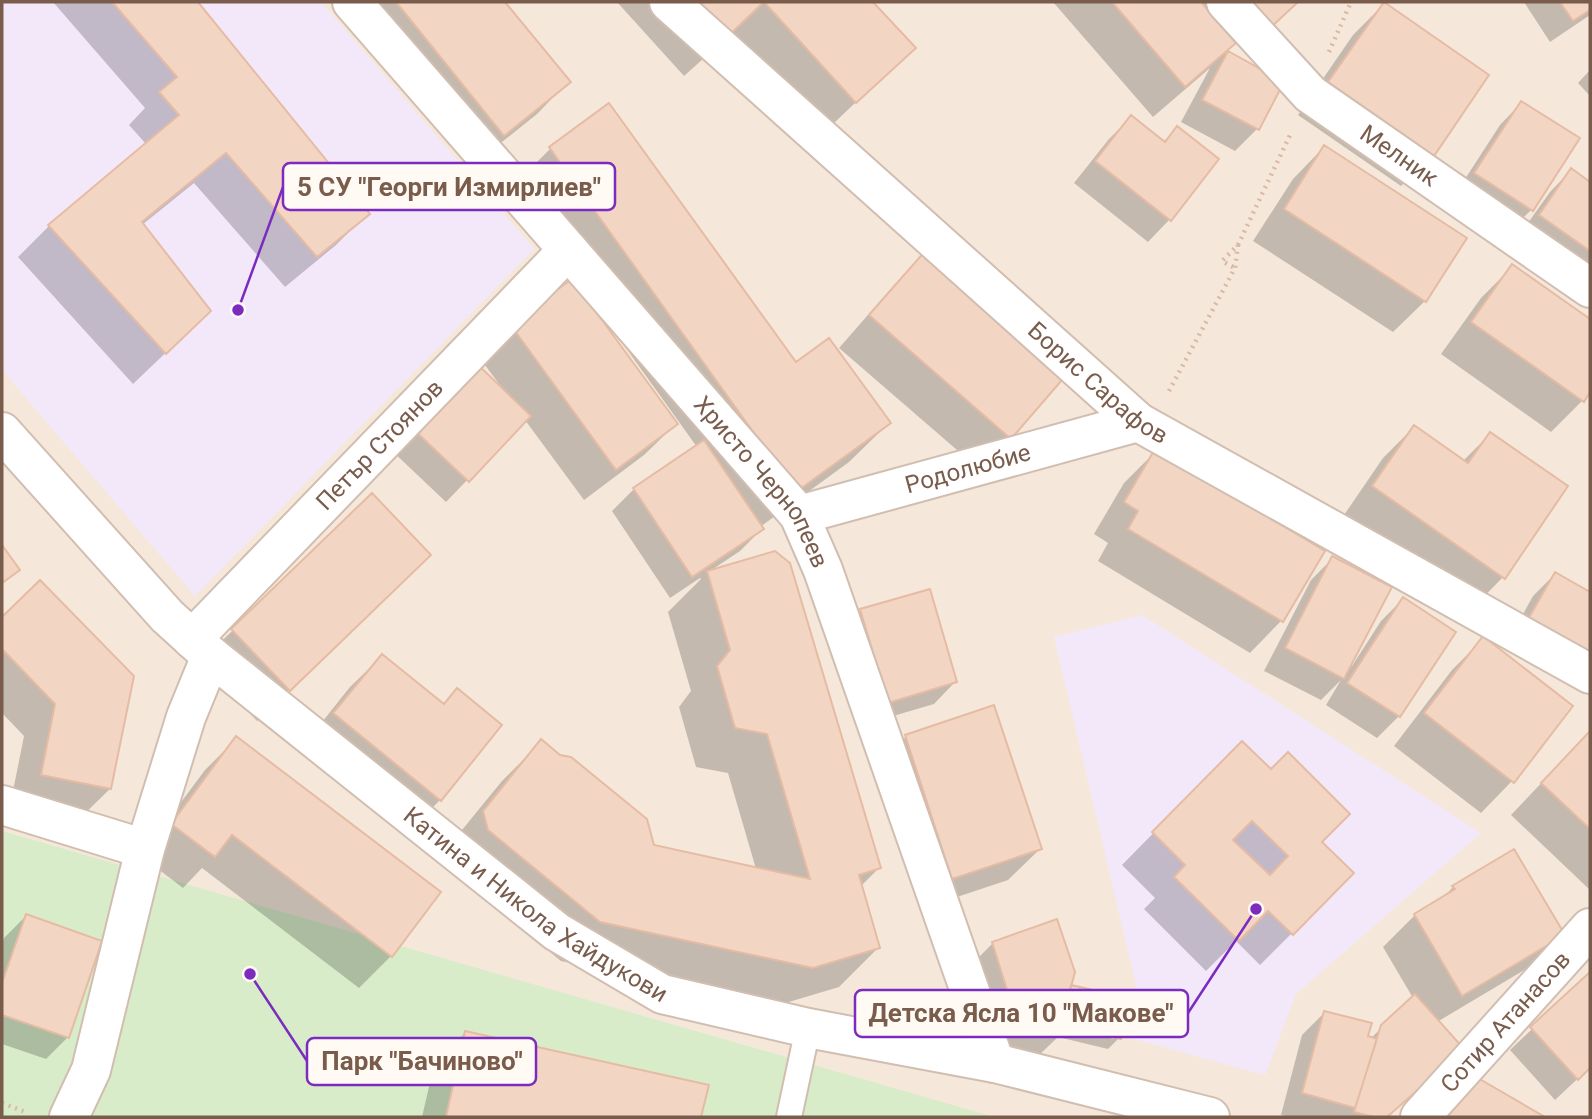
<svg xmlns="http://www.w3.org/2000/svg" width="1592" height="1119" viewBox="0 0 1592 1119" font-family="Roboto,sans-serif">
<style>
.residential{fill:#f5e8da}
.education{fill:#f3e8fa}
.green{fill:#d8ecc9}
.shadow{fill:#0003;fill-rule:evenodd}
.building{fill:#f3d5c3;stroke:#e6bba3;stroke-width:2;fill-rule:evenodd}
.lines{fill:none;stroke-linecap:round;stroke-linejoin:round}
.service-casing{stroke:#d1beb0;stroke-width:28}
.minor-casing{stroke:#d1beb0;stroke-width:42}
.path{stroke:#d9b8a5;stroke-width:4.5;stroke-dasharray:2 5;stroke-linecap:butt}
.service{stroke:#fff;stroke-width:24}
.minor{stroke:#fff;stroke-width:38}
.labels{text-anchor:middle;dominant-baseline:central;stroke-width:5;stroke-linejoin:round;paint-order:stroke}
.street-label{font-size:24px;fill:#7a5c4d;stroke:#fffaf3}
.leader{fill:none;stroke:#7b2cbf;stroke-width:2.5}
.callout-dot{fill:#7b2cbf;stroke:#fffaf3;stroke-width:2.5}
.callout{fill:#fffaf3;stroke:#7b2cbf;stroke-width:2.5}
.callout-label{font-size:26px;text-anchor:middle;font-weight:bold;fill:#7a5c4d}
</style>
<rect width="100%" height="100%" fill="#fdf6ec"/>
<path class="residential" d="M2,2H1590V1117H2Z"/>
<path class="education" d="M2,2H321L534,249L195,596L2,370Z
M1142,615L1481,833L1296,994L1265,1075L1123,1036L1136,985L1054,637Z"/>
<path class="green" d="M2,831L994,1117H2Z"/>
<path class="shadow" d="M53,2H195L367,214L336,245L285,287L194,183L142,225L177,342L133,384L18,257L49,226L146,144L129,125L145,108Z
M350,2H504L568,82L537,114L472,166Z
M617,2H871L913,48L815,141L724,40L684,76Z
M1053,2H1297L1245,50L1236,41L1225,52L1282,83L1257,129L1235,151L1181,122L1210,68L1153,117Z
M1524,2H1590V15L1550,42Z
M1384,4L1432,155L1401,186L1298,115L1353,35Z
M1590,70V96L1578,83Z
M1521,103L1578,139L1531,210L1509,232L1454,196L1500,125Z
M609,106L795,364L889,423L849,462L760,527L762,529L740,551L710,571L879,868L860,887L878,948L839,987L772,1007L561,961L449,870L444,852L502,781L541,742L652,846L756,869L728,773L696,767L679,707L691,691L668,612L701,579L700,578L670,598L612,511L634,489L697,447L511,188L550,149Z
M1131,117L1163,142L1177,129L1216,160L1169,220L1148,242L1074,183L1109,139Z
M1324,147L1425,301L1393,332L1253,241L1293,179Z
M1571,170L1590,184V288L1518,237L1550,192Z
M926,252L1010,437L979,469L839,348L895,284Z
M1513,266L1590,322V389L1582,401L1551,432L1441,354L1481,298Z
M511,325L676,424L644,455L584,500L525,420L446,502L390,449L451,384L502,388L479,357Z
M1414,427L1463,461L1490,434L1503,577L1472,609L1342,518L1383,458Z
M1156,451L1323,551L1281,621L1250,653L1098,561L1108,543L1094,534L1124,483Z
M372,496L397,586L257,721L201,661Z
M1333,558L1350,665L1352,666L1381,621L1403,599L1399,716L1377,738L1326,705L1341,680L1321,700L1264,671L1311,580Z
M1555,574L1590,594V691L1507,643L1533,596Z
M40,582L110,789L78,820L10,806L24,736L2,713V619Z
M861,611L955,682L934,704L866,724L839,633Z
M1483,639L1512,781L1481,813L1394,746L1452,670Z
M382,656L442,705L457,691L500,725L440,800L409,832L303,746L350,687Z
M1590,732V890L1511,815Z
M906,737L1040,849L1008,880L921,909L874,768Z
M236,739L439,893L391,956L359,988L202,868L183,888L141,856L205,770Z
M1242,743L1320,842L1352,873L1260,965L1236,941L1206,971L1144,909L1155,898L1122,865Z
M1453,887L1563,935L1531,966L1437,1022L1439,1071L1387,1117H1290L1281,1115L1302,1035L1324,1013L1370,1039L1413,998L1383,947L1415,915L1441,900Z
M26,916L68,1037L46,1059L2,1044V945L4,938Z
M993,943L1119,1038L1108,1049L1058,1037L1037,1057L997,1049L971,965ZM1062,1023L1114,1035V1039L1062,1026Z
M1590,974V1067L1555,1100L1510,1050Z
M465,1033L706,1086L700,1117H422L434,1065Z"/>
<path class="building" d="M112,2H198L370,214L317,257L226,153L142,222L211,311L166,354L48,225L179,115L159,92L177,77Z
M396,2H505L571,82L504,136Z
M691,2H873L916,48L856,103L764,2L725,39Z
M1112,2H1201L1236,43L1185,87Z
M1242,2H1298L1268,30Z
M1384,2L1489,75L1434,156L1328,82Z
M1560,2H1590V10L1573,21Z
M1228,51L1284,82L1259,130L1202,100Z
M1521,101L1580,138L1533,211L1474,173Z
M609,103L796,362L829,338L891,423L796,492L549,147Z
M1131,115L1165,142L1177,126L1219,159L1171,221L1095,161Z
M1324,145L1467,238L1426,302L1284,209Z
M1571,168L1590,182V251L1539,215Z
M926,250L1068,373L1011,439L869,315Z
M1512,264L1590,319V392L1584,402L1471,322Z
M572,279L678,424L616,470L510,324Z
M473,360L531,416L469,482L410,426Z
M1414,425L1468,463L1490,432L1568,486L1505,579L1372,486Z
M704,440L764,529L692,577L633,488Z
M1155,449L1325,551L1283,622L1128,529L1138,511L1124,502Z
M372,493L431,555L290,691L231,629Z
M2,545L20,570L2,583Z
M775,551L790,563L881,868L859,875L880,948L813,968L600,922L488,830L483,811L541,739L560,755L571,757L647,819L654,845L810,879L767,734L735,728L717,666L730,650L707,571Z
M1332,556L1392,587L1344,679L1285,648Z
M1555,572L1590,592V657L1527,621Z
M40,580L134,676L111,789L41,775L55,704L2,649V617Z
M930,589L957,682L888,703L860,609Z
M1403,597L1456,632L1400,717L1347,683Z
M1483,636L1573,706L1514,783L1424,713Z
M382,654L444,704L457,688L502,725L441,801L333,713Z
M994,705L1042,849L952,879L905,735Z
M1590,731V829L1541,783Z
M236,736L441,892L392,957L232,835L215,857L171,824Z
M1242,741L1271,769L1288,752L1350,814L1322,842L1354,873L1293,935L1268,911L1239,941L1174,877L1185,865L1152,832ZM1252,821L1288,856L1270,875L1233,840Z
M1514,849L1565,935L1462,996L1414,914L1455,889L1452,886Z
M26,914L102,941L69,1038L2,1015V983Z
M1057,919L1075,972L1058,1036L1019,1028L992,942Z
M1590,972V1068L1578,1080L1530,1027Z
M1071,985L1080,987L1070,1027L1061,1025Z
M1080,987L1131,999L1121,1039L1070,1027Z
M1415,994L1464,1049L1387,1117H1374L1354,1112L1381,1025Z
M1324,1011L1372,1023L1368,1036L1377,1039L1355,1108L1302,1093Z
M465,1031L709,1085L701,1117H446Z
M1471,1074L1545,1117H1446Z"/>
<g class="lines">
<defs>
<path id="service" d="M789,1117L808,1028"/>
<g id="minor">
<path id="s1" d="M352,2L799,515L823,570L995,1063"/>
<path id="s2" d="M669,2L1138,422L1590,674"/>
<path id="s3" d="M1226,2L1310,94L1590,288"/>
<path id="s4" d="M2,432L167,616L211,656L557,932L662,994L808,1028L995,1063L1210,1117"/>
<path id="s5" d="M799,515L1138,422"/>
<path id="s6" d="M192,639L568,250"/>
<path d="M2,805L145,849"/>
<path d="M69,1117L91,1070L145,849L186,717L211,656"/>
<path id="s7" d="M1420,1117L1590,928"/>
</g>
</defs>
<use href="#service" class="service-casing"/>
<use href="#minor" class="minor-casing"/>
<path class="path" d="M1329,52L1351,2
M1238,245L1291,133
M1169,391L1235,268L1238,245L1222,261L1235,268
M2,1103L28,1113"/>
<use href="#service" class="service"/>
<use href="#minor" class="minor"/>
</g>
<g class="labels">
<g class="street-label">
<text stroke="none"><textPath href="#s3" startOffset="233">Мелник</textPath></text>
<text stroke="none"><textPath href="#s2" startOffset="574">Борис Сарафов</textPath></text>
<text stroke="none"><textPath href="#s6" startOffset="270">Петър Стоянов</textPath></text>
<text stroke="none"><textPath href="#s5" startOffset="175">Родолюбие</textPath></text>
<text stroke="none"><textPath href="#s1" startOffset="632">Христо Чернопеев</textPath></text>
<text stroke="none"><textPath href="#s4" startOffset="716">Катина и Никола Хайдукови</textPath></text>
<text stroke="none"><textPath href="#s7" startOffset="128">Сотир Атанасов</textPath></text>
</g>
</g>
<path class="leader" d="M238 310L283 187M1256 909L1188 1013M250 974L307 1061"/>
<g class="callout-dot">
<circle cx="238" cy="310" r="7"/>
<circle cx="1256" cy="909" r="7"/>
<circle cx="250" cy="974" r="7"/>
</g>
<g class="callout">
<rect x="283" y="163" width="332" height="47" rx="7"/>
<rect x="855" y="990" width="333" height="47" rx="7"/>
<rect x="307" y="1038" width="229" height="47" rx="7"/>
</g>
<g class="callout-label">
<text x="449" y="196">5 СУ "Георги Измирлиев"</text>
<text x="1021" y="1022">Детска Ясла 10 "Макове"</text>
<text x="422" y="1070">Парк "Бачиново"</text>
</g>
<rect width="1592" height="1119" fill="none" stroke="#7a5c4d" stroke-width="7"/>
</svg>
